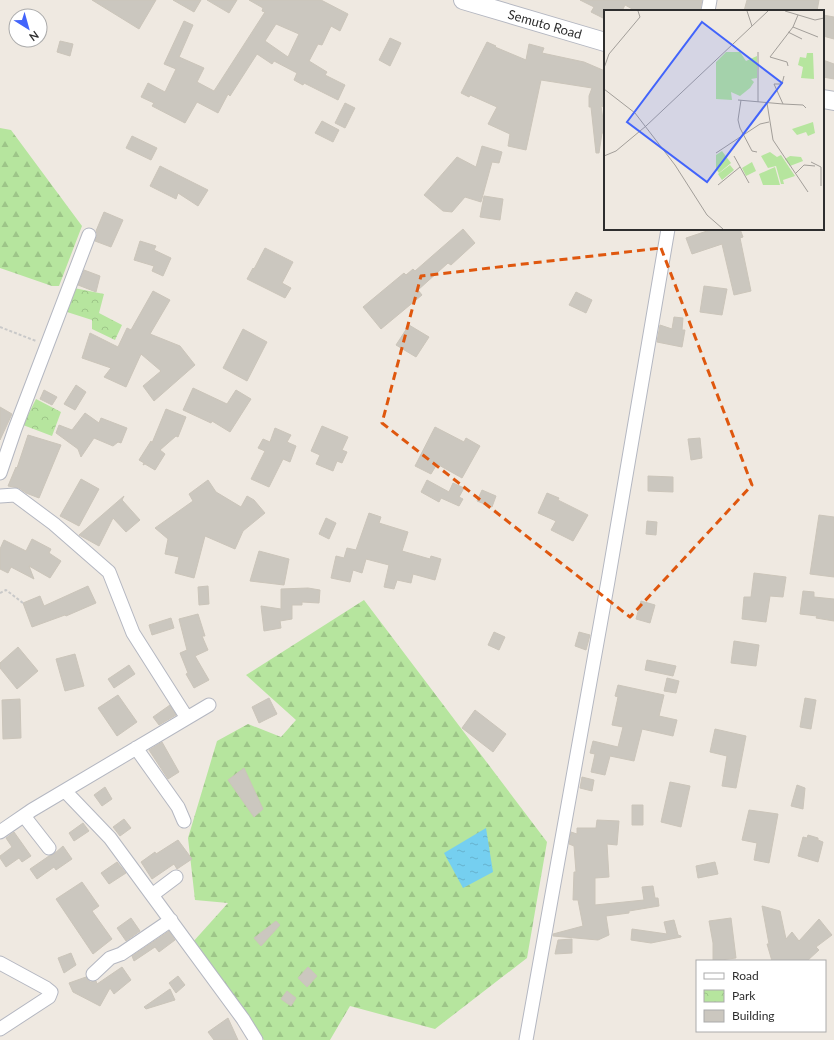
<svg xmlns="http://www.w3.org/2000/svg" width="834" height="1040" viewBox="0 0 834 1040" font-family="Lato,sans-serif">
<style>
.forest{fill:url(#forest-firs)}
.park{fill:url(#park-crowns)}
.water{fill:url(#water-ripples)}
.building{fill:#cbc7bf;stroke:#cbc5ba;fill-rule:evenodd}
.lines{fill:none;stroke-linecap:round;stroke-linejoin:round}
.minor-casing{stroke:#b4b7c1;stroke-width:15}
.secondary-casing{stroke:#b4b7c1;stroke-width:20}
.path{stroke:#c9c9c9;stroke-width:2;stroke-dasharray:3 2;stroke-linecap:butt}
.minor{stroke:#fff;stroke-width:13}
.secondary{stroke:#fff;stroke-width:18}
.marked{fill:none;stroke:#df570e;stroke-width:3;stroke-dasharray:8 5;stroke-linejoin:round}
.labels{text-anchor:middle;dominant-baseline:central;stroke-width:3.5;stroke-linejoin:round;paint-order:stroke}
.street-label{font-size:13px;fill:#2e2e2e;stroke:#fff}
.inset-road{fill:none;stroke:#a29e99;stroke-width:1}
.view{fill:#4264fb;fill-opacity:0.15;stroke:#4264fb;stroke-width:2}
.inset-edge{fill:none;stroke:#2e2e2e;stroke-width:2}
</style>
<defs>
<pattern id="forest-firs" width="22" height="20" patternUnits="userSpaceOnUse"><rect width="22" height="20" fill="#b6e59e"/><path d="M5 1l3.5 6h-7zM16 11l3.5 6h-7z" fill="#9dc588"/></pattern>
<pattern id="park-crowns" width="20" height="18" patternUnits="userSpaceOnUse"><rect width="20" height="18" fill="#b6e59e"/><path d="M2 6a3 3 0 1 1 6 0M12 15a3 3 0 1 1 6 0" fill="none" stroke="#9dc588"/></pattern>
<pattern id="water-ripples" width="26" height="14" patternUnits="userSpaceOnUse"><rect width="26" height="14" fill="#75cff0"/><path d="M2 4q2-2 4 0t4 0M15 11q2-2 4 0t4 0" fill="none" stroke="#66b2ce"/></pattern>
</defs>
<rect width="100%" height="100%" fill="#efe9e1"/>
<path class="forest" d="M0,128L11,130L82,226L59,286H52L0,268Z
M364,600L547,842L527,958L435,1029L350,1006L330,1040H264L231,991L192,943L228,903L195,900L188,838L217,741L248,724L281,737L296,720L246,675Z"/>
<path class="park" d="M74,288L104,294L99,313L122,325L115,340L92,329V320L67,312Z
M36,399L61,412L52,436L23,425Z"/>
<path class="water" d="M486,828L493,872L463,888L444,853Z"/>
<path class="building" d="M92,0H156L139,29Z
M173,0H201L194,12Z
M207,0H237L229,13Z
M249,0H321L348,14L340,31L331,26L322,45L318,44L309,61L327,72L325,75L345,85L338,100L304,83L303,85L294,80L297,73L274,61L272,64L257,54L230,96L228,94L218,113L197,102L185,123L152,106L154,103L141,97L148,83L165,92L176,69L164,64L184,21L193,25L179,57L204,68L197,82L214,91L265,12L262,11L263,8ZM276,24L299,34L288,57L265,41Z
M580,0H702L700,11H636L625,5L622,11H605V19L591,12L594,7Z
M747,0H819L817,11H744Z
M823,15L834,17V39L823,36Z
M390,38L401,43L390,66L379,60Z
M60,41L73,44L70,56L57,52Z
M487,42L496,46L495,47L526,60L529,44L544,48L542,53L584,62L605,71V107L601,106L605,133H602L599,153H596L591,107H589V96L592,88L541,80L526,150L508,146L510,134L488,124L497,107L470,95L469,97L461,93Z
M823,60L834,64V79L823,77Z
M345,103L355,108L345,128L335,123Z
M322,121L339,130L333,142L315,133Z
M132,136L157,148L151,160L126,148Z
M482,146L502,152L499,163L492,162L481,202L465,197L452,212L443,211L424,195L457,157L476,167Z
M160,166L208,190L198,206L178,193L176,199L150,186Z
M484,196L503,199L500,220L480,217Z
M104,212L123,220L111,247L95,241L97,234L96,231Z
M463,229L475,243L451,265L448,263L418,290L422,295L381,329L363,307L404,273L406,275L413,269L415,271Z
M713,229H740L743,237L740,238L751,291L734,295L722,244L692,254L686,238Z
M140,241L156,246L154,250L171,258L163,276L152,271L154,266L134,260Z
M265,248L293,262L282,283L291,288L285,298L247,279L253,268L254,269Z
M84,270L100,276L96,292L78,285Z
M704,286L727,289L722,315L700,312Z
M153,291L170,300L150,334L180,346L195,365L154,401L143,386L161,371L141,354L126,387L104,377L111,368L82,358L90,333L118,347L127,328L131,330Z
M576,292L592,300L586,313L569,305Z
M674,317L683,318L682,330H685L682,347L657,342L660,325L672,329Z
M409,325L429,337L416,357L396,345Z
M243,329L267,342L247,381L223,368Z
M76,385L86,392L75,410L64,404Z
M193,388L227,404L236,390L251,399L230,432L212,421L211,423L183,410Z
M44,390L57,397L52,405L40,399Z
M0,407L12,414L0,440Z
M166,409L186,417L178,437L176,436L160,450L165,454L155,470L145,464L143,465L144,463L139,460L151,441L152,443Z
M85,413L99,423L101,418L127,428L121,443L118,442L113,446L94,438L81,457L78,449L56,433L59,425L72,430Z
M322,426L348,437L342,450L347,452L342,463L337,461L333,471L316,464L320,455L311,451Z
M435,427L464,442L466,438L480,446L462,478L437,464L431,474L415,466Z
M275,428L291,435L287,442L296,446L290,462L283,459L269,487L251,479L265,451L258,448L263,439L270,442Z
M28,435L61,445L39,498L26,493L19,488L8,486L16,467L17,468Z
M700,438L702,458L691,460L688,439Z
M648,476L673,477V492L648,491Z
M81,479L99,489L79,526L60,516Z
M208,480L216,492L241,507L247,496L254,500L265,513L243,531L235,549L205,536L194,578L175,573L179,557L165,554L168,539L155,528L193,501L189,494Z
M427,480L449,492L453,483L464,488L459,497L463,499L459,506L441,498L439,502L421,492Z
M482,490L496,496L492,507L477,501Z
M547,493L559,498L558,500L588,515L573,541L551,530L556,521L538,513Z
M124,496L122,500L140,520L126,532L113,518L99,546L79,535Z
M369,513L381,517L379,523L408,532L402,551L430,559L431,556L441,559L435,580L413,574L411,583L397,580L394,589L384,587L389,565L366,559L362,573L353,570L350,582L331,578L336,556L344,558L347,548L356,550Z
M819,515L834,517V577L810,574Z
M326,518L336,523L329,539L319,534Z
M647,521L657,522L656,535L646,534Z
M32,539L51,549L49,553L61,561L50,578L29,566L34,579L11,567L8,573L0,569V549L4,540L26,551Z
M259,551L289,559L284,585L250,581Z
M754,573L786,577L783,597L770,596L766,622L742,619L744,597H751Z
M88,586L96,603L66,616L65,615L32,627L23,603L40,596L44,606Z
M208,586L209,604L199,605L198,587Z
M308,588L320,590L319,603L302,602V605H292V619L280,621L281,628L264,631L261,606L281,609V589Z
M803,591L814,592V597L834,599V621L816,618L817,616L800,614Z
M641,601L655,605L650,623L636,619Z
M198,614L205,636H202L208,650L195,656L209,680L194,688L186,674L188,673L180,653L187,650L179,619Z
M171,618L174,628L152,635L149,625Z
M494,632L505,637L499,650L488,645Z
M579,632L590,635L586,650L575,646Z
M734,641L759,645L756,666L731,663Z
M18,647L38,671L17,689L0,668V663Z
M75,654L84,686L65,691L56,659Z
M647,660L676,666L673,676L645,670Z
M129,665L135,674L114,688L108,679Z
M667,678L679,681L676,693L664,691Z
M618,685L664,695L659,716L677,720L673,736L642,729L634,761L610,756L605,775L591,772L595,754L590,753L593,741L618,747L623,727L612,725L618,697L615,696Z
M118,695L137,722L117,736L98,708Z
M269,698L277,714L259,723L252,707Z
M805,698L816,700L811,729L800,727Z
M20,699L21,738L3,739L2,700Z
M170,705L176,715L159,725L153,717Z
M475,710L506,734L493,752L462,728Z
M715,729L746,736L736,788L722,786L727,756L710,752Z
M162,742L179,772L168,779L149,750Z
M244,768L263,809L254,817L228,780Z
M582,777L594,780L592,791L580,788Z
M670,782L690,786L681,827L661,822Z
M797,785L805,788L803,809L791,806Z
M105,787L112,799L102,806L94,795Z
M632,805H643V825H632Z
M749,810L778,814L769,863L754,860L757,843L742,840Z
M124,819L131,828L120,836L113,827Z
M597,820L619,821L617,845L607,844L609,877L595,878V905L644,900L642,887L653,886L655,898H658L659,906L629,911V913L606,916L609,935L598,940L553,936V934L583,926L578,900H573L574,872H576L574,846L569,844L571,832L577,834V828H596Z
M83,823L89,831L74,841L69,833Z
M14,832L31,856L22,862L19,858L6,867L0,858V856L12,847L6,838Z
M808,835L818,838V840L823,842L818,862L798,856L803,837L807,838Z
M178,840L192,859L177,869L174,864L152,879L141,862L155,852L156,854Z
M63,846L72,859L56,870L54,867L37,879L30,869L49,856L54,854Z
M117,862L126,873L109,884L101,873Z
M715,862L718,874L698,878L696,866Z
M82,882L99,906L92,911L112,939L93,954L56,899Z
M762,906L780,911L786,939L792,932L799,941L819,919L832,935L816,947L819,950L807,961H772L767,944H769Z
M131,918L140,931L126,941L117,928Z
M731,918L736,958L713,961V943L709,921Z
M674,920L678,935L681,936V937L651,943L631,940L632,929L667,934L664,922Z
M276,921L280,925L261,946L254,938Z
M169,931L175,940L159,952L155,947L134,961L132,956Z
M572,939V953L555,954L558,940Z
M71,953L76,965L64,973L58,958Z
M122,967L131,980L114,994L110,988L100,1006L73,992L69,983L86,977L90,982L96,981L97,984Z
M308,967L317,976L307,987L298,978Z
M178,976L185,985L176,993L169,983Z
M170,989L175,1000L146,1009L144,1007Z
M287,991L296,998L291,1006L281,999Z
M228,1018L238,1040H214L208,1032Z"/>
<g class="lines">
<defs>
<path id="minor" d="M708,11L710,0
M0,473L15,429L89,235
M0,496L15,495L54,524L109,572L133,633L187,718
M136,748L178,807L184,821
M65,791L110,838L243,1019L256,1040
M24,816L49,848
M0,832L32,810L209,705
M152,895L176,877
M0,963L46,988L51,992L49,997L0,1029
M93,974L110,958L121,954L171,920
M526,1040L608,581L668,229"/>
<path id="secondary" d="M463,0L605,42
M823,99L834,101"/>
</defs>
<use href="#minor" class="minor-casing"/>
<use href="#secondary" class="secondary-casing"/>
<path class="path" d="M0,327L36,341
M0,593L6,590L23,603"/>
<use href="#minor" class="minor"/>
<use href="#secondary" class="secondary"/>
</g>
<path class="marked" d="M661,248L752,485L630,617L382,423L421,276Z"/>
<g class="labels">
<g class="street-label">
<text transform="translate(545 24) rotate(16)">Semuto Road</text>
</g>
</g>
<g transform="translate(604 10)">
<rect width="220" height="220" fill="#efe9e1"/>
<path d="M203,43H209L210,69L197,68L199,57L194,55L196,47L202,48ZM209,112L211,123L204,126L202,122L193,125L188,119ZM126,155L130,160L118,170L114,164ZM171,157L176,175H159L155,164Z" fill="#b6e59e"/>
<path d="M122,42H136L142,51L153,46V68L147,69L150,72L146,78L136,86L127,82L128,90L112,89V52ZM118,141L127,153L115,163L112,159V145ZM166,142L173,147L177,145L191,166L179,170L180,174H177L172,156L164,158L157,146ZM186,146L197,147L199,151L186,156L181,149Z" fill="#b6e59e"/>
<path d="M148,152L152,161L142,166L138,158Z" fill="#b6e59e"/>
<path class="inset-road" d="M143,1L148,16M181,1L211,10L220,8M194,5L189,17L214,27M184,22L198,29M184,56L183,52L166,47L189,17M0,58L5,44L36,7L34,1M180,66L178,74H170L179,94L199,95L202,98M0,79L31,103L71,155L103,205L119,219M134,90L179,94M137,90L134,110L136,118L148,141L153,142M154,92V42M163,93L169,130L204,182M112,143L156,114L165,112M0,146L12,141L42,116L164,1M130,146L145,173M207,152L217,157V176M191,164L200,155L211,156M114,175L136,157"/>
<path class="view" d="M98,12L178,73L103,172L23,112Z"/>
<rect width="220" height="220" class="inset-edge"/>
</g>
<rect x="696" y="960" width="130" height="72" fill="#ffffff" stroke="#ababab"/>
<rect x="704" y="973" width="20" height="6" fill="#ffffff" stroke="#ababab"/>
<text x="732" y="980" font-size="12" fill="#2e2e2e">Road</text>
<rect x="704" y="990" width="20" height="12" fill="url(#park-crowns)" stroke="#ababab"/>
<text x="732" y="1000" font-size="12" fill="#2e2e2e">Park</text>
<rect x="704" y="1010" width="20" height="12" fill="#cbc7bf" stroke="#ababab"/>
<text x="732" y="1020" font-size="12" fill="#2e2e2e">Building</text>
<g transform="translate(28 28) rotate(143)"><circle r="19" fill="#ffffff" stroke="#ababab"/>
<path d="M0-3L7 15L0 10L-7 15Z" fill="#4264fb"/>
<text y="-6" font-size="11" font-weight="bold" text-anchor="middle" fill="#2e2e2e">N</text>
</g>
</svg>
